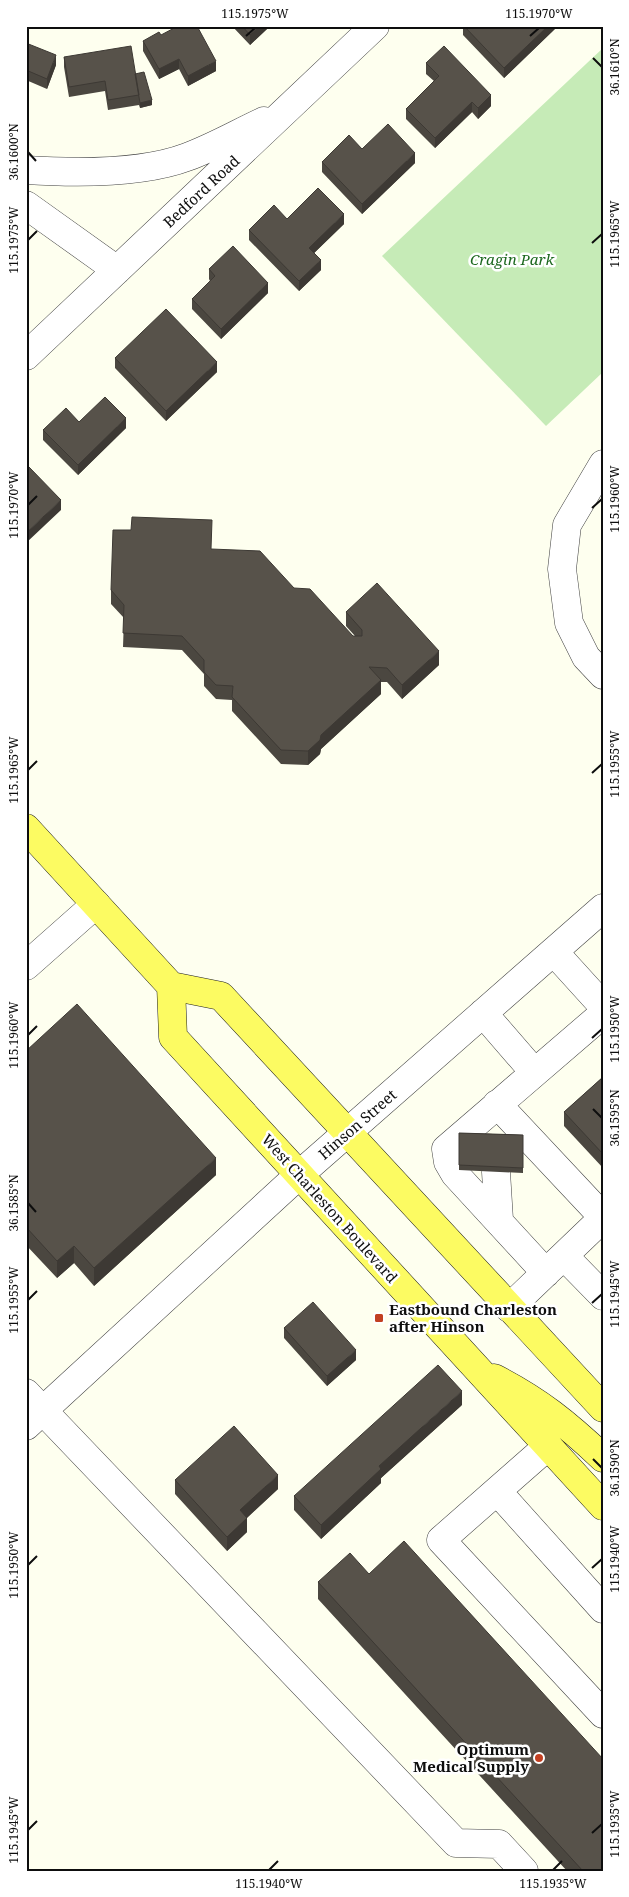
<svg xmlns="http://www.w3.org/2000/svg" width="629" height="1897" viewBox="0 0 629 1897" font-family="'Noto Serif',serif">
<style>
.green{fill:#c6ebb7}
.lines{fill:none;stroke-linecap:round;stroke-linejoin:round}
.minor-casing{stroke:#414141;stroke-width:29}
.major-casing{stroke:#1f1f1f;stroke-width:29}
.minor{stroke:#fff;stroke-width:28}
.major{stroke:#fcfb62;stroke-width:28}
.wall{fill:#4b4740}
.shaded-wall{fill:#3d3934}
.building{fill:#57524a;stroke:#3d3934}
.ticks{fill:none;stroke:#0e0e0e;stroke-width:2}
.poi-dot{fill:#c24022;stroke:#fff;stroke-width:2}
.labels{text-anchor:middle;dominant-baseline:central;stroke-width:5;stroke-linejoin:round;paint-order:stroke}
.street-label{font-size:15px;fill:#0e0e0e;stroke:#fff}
.park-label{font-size:15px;font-style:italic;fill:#1c681e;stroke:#fff}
.poi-label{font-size:15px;font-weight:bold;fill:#0e0e0e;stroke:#fff;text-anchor:start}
.neatline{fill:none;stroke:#0e0e0e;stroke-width:2}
.ticks-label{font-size:12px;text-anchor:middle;fill:#0e0e0e}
</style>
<rect width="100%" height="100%" fill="#feffef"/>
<path class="green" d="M603,48V372L546,426L382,256Z"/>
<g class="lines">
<defs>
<path id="minor" d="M26,170C74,173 142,174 187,157C214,147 238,133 264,121
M26,205L117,270
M26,356L375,26
M603,464L567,525L562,569L569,623L586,657L603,675
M554,952L603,1006
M26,966L96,904
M483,1013L534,1072
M497,1104L603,1217
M496,1172L499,1220
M564,1256L603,1296
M546,1273L455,1174L448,1162L446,1149L603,1014
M509,1308L603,1218
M26,1393L456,1843L499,1844L524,1871
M26,1426L300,1174L603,908
M548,1446L441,1540L603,1714
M497,1491L603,1609"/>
<path id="major" d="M26,828L171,986L221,996L603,1408
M171,986L173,1037L603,1506
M494,1378C539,1401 567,1424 603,1458"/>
</defs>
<use href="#minor" class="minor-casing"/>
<use href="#major" class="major-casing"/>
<use href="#minor" class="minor"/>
<use href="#major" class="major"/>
</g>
<path class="wall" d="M232,26H267V29L250,45Z
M463,26H558L504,78L463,35Z
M161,35L216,71L188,86L179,69L159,79L143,51V41Z
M26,43L56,65L47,89L26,80Z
M64,57L135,74L152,105L140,108L139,105L108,110L105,91L69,97L64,67Z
M426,63L491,106L478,119L472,112L435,148L406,119V109L434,81L426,74Z
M362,149L415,163L362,214L322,172V162Z
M287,219L344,224L314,253L321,270L299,291L249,240V230Z
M209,269L268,293L221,339L192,309V299L210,281L209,279Z
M115,358L217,372L166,421L115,368Z
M79,422L126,428L78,475L43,440V430Z
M294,588L353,636H355L346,626V612L439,665L402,699L387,682H381V694L321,749L320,754L308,765L281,764L232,711V700L216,699L204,686V674L182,650L123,647L124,618L111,604V590Z
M26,1051L216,1175L94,1286L74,1263L57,1278L26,1245Z
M603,1077V1168L564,1126V1112Z
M459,1133L523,1135V1173L459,1170Z
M603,1318V1337L601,1334V1320Z
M284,1328L356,1360L327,1386L284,1338Z
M462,1405L381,1478V1483L321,1539L294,1510V1496Z
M175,1480L278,1489L247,1518V1532L227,1551L175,1494Z
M369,1574L603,1871H567L318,1599V1582Z"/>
<path class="shaded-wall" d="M260,26H267V29L250,45V35Z
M548,26H558L504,78V68Z
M56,55V65L47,89V79Z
M179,59V69L159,79V69Z
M216,61V71L188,86V76Z
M491,95V106L478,119V108Z
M152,100V105L140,108V103Z
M472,102V112L435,148V138Z
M415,153V163L362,214V204Z
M344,214V224L309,258V248Z
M321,260V270L299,291V281Z
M268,283V293L221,339V329Z
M217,362V372L166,421V411Z
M126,418V428L78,475V465Z
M61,500V510L26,543V533Z
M439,651V665L402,699V685Z
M381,680V694L321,749L320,754L308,765V751L321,735Z
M216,1158V1175L94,1286V1268Z
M74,1246V1263L57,1278V1261Z
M356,1350V1360L327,1386V1376Z
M462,1391V1405L381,1478V1483L321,1539V1525L379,1466Z
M278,1475V1489L240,1524V1510Z
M247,1518V1532L227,1551V1537Z"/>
<path class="building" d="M178,26H197L216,61L188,76L179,59L159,69L143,41L159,32L161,35Z
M242,26H260L250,35Z
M464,26H548L504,68Z
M26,43L56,55L47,79L26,70Z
M131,46L139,95L108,100L105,81L69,87L64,57Z
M444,46L491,95L478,108L472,102L435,138L406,109L439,76L426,63Z
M144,72L152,100L140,103L135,74Z
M388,124L415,153L362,204L322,162L349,135L362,149Z
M318,188L344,214L309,248L321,260L299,281L249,230L274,205L287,219Z
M233,246L268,283L221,329L192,299L215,276L209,269Z
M166,309L217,362L166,411L115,358Z
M105,397L126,418L78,465L43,430L66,408L79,422Z
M29,467L61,500L26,533V470Z
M132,517L212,520L211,549L260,551L294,588L310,589L353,636H362V630L346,612L377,583L439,651L402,685L387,668L369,667L381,680L321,735L320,740L308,751L281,750L232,697L233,686L216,685L204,672V660L182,636L123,633L124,605L111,590L113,530H131Z
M77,1004L216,1158L94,1268L74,1246L57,1261L26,1227V1051Z
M603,1077V1154L564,1112Z
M459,1133L523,1135V1168L459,1165Z
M313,1302L356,1350L327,1376L284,1328Z
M438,1365L462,1391L379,1466L381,1469L321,1525L294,1496Z
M234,1426L278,1475L240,1510L247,1518L227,1537L175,1480Z
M404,1541L603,1759V1871H583L318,1582L350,1553L369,1574Z"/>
<path class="ticks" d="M246,36L255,28M530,36L539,28M593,58L602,67M28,152L36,161M28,240L37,231M592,243L602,234M28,505L37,496M592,508L602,499M28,770L37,761M592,773L602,764M28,1035L37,1026M592,1038L602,1029M593,1109L602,1118M28,1203L36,1212M28,1300L37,1291M592,1303L602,1294M593,1459L602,1468M28,1565L37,1556M592,1568L602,1559M28,1830L37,1821M592,1833L602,1824M269,1870L278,1861M553,1870L562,1861"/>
<g class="poi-dot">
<rect x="374" y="1313" width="10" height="10" rx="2.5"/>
<circle cx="539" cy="1758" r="5"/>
</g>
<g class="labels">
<g class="street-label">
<text transform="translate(201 191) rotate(-43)">Bedford Road</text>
<text transform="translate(357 1124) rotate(-41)">Hinson Street</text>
<text transform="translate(330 1208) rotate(48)">West Charleston Boulevard</text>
</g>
<g class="park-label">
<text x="512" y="259">Cragin Park</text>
</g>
<g class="poi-label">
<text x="389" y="1309">Eastbound Charleston<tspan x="389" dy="17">after Hinson</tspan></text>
<text x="529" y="1749" text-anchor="end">Optimum<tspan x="529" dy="17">Medical Supply</tspan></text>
</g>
</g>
<rect width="629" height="1897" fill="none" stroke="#ffffff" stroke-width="55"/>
<rect x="28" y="28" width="574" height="1842" class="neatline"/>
<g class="ticks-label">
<text x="255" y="18">115.1975°W</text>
<text x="539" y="18">115.1970°W</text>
<text transform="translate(615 67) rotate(-90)" y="4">36.1610°N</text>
<text transform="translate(14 152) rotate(-90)" y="4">36.1600°N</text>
<text transform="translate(615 234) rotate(-90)" y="4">115.1965°W</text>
<text transform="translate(14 240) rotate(-90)" y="4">115.1975°W</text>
<text transform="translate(615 499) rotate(-90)" y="4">115.1960°W</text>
<text transform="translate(14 505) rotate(-90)" y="4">115.1970°W</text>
<text transform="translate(615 764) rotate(-90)" y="4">115.1955°W</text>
<text transform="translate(14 770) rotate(-90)" y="4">115.1965°W</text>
<text transform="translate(615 1029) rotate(-90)" y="4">115.1950°W</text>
<text transform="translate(14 1035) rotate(-90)" y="4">115.1960°W</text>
<text transform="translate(615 1118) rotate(-90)" y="4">36.1595°N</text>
<text transform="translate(14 1203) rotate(-90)" y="4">36.1585°N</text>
<text transform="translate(615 1294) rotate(-90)" y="4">115.1945°W</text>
<text transform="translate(14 1300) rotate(-90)" y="4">115.1955°W</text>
<text transform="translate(615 1468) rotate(-90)" y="4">36.1590°N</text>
<text transform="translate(615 1559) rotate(-90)" y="4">115.1940°W</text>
<text transform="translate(14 1565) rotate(-90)" y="4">115.1950°W</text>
<text transform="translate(615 1824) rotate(-90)" y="4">115.1935°W</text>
<text transform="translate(14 1830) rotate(-90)" y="4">115.1945°W</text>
<text x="269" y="1888">115.1940°W</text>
<text x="553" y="1888">115.1935°W</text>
</g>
</svg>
